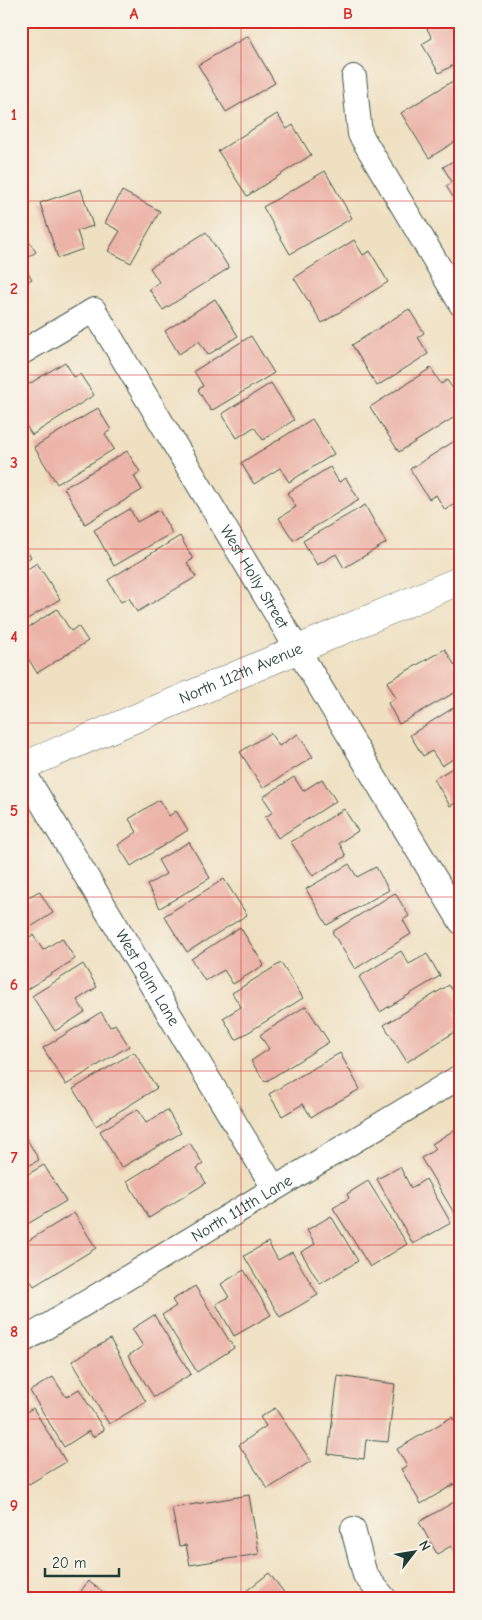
<svg xmlns="http://www.w3.org/2000/svg" width="482" height="1620" viewBox="0 0 482 1620" font-family="'Comic Neue',sans-serif">
<style>
.building{fill:#ecb4a8}
.lines{fill:none;stroke-linecap:round;stroke-linejoin:round}
.minor-casing{stroke:#3e5549;stroke-width:26}
.tertiary-casing{stroke:#3e5549;stroke-width:29}
.minor{stroke:#fff;stroke-width:24}
.tertiary{stroke:#fff;stroke-width:28}
.grid{fill:none;stroke:#d62828;stroke-width:1;stroke-opacity:0.55}
.labels{text-anchor:middle;dominant-baseline:central;stroke-width:4;stroke-linejoin:round;paint-order:stroke}
.street-label{font-size:16px;fill:#1f3d34;stroke:#f7f3e8}
.neatline{fill:none;stroke:#d62828;stroke-width:2}
.grid-label{font-size:16px;text-anchor:middle;font-weight:bold;fill:#d62828}
</style>
<rect width="100%" height="100%" fill="#f7f3e8"/>
<filter id="ink" filterUnits="userSpaceOnUse"><feTurbulence type="fractalNoise" baseFrequency=".02" numOctaves="2"/><feDisplacementMap in="SourceGraphic" scale="10" xChannelSelector="R" yChannelSelector="G"/><feConvolveMatrix kernelMatrix="1 2 1 2 8 2 1 2 1" color-interpolation-filters="sRGB"/></filter>
<filter id="wash" filterUnits="userSpaceOnUse"><feTurbulence type="fractalNoise" baseFrequency=".0096" numOctaves="4" result="noise"/><feDisplacementMap in="SourceGraphic" scale="20" xChannelSelector="R" yChannelSelector="G"/><feGaussianBlur stdDeviation="1.12" result="paint"/><feColorMatrix in="noise" values="0 0 0 0 0 0 0 0 0 0 0 0 0 0 0 0 0 1.4 0 .05"/><feComposite in="paint" operator="in"/></filter>
<g filter="url(#wash)">
<rect width="100%" height="100%" fill="#efe0c1"/>
<g id="blocks">
<path class="building" d="M423,21H461V61L439,73L422,44L432,38Z
M248,36L275,83L226,112L198,65Z
M451,82L461,98V138L429,158L401,113Z
M277,114L287,129L293,125L311,155L247,196L218,151Z
M461,156V209L446,186L452,182L443,167Z
M325,171L352,218L290,254L263,207Z
M81,189L93,226L77,231L83,249L58,258L40,203Z
M122,191L160,211L131,263L108,251L120,231L105,223Z
M21,230L36,252L21,262Z
M206,232L229,268L163,310L149,289L159,282L150,268Z
M354,240L363,255L370,251L388,282L322,323L294,278Z
M21,263L32,279L21,285Z
M215,299L238,336L208,355L199,341L179,354L165,331Z
M409,309L424,333L418,337L428,354L377,386L352,345Z
M251,336L274,373L211,411L198,390L203,386L194,371Z
M65,362L74,377L80,374L94,395L32,435L21,418V389Z
M431,368L441,384L447,380L461,401V413L399,452L370,407Z
M271,383L294,420L263,440L254,427L237,438L222,414Z
M98,408L111,430L105,434L114,449L57,484L34,447Z
M312,419L334,454L289,482L280,468L254,484L241,463Z
M461,437V500L445,510L436,495L429,499L410,469Z
M127,451L140,472L134,476L142,490L85,524L64,488Z
M330,467L339,482L346,478L359,500L293,540L279,518L296,507L287,493Z
M365,505L386,543L344,568L336,554L317,565L303,541Z
M130,509L137,522L159,510L172,533L114,566L94,530Z
M180,536L193,559L187,563L196,577L137,612L129,598L121,602L108,580Z
M21,542L31,557L21,564Z
M37,563L60,599L21,623V573Z
M57,609L71,631L78,626L88,641L37,673L28,658L21,663V632Z
M445,649L461,676V689L399,724L388,703L396,698L387,682Z
M461,703V754L442,766L432,751L423,756L410,735Z
M270,733L279,746L298,734L313,757L263,788L240,752Z
M461,763V800L450,806L434,779Z
M294,777L303,791L322,779L336,801L278,838L265,817L273,812L263,797Z
M159,800L169,816L176,811L188,830L131,866L118,845L137,832L129,819Z
M344,809L358,831L339,843L346,856L313,876L291,842Z
M189,842L210,878L160,908L147,885L166,874L158,860Z
M349,864L357,877L376,867L389,890L327,925L306,889Z
M224,879L247,915L187,952L164,916Z
M39,891L53,913L21,933V902Z
M395,893L409,916L403,920L411,934L355,969L332,932Z
M240,927L264,965L233,984L224,970L205,981L191,959Z
M33,935L43,950L62,938L75,959L21,993V942Z
M401,951L409,964L427,954L440,976L380,1012L359,977Z
M281,963L303,998L236,1040L223,1018L241,1007L232,993Z
M83,964L97,987L77,1000L85,1012L55,1031L32,996Z
M449,985L461,1003V1009L454,1013L461,1024V1028L407,1062L384,1025Z
M306,1006L329,1042L265,1082L251,1061L269,1049L260,1035Z
M101,1012L110,1027L115,1024L129,1046L66,1085L43,1048Z
M134,1052L157,1088L96,1126L73,1089Z
M340,1053L360,1089L311,1117L303,1104L282,1116L269,1094Z
M138,1109L146,1123L167,1110L181,1133L121,1168L100,1131Z
M21,1129L39,1160L21,1170Z
M454,1130L461,1141V1213L456,1216L421,1158L436,1149L432,1144Z
M190,1143L203,1164L197,1168L206,1183L149,1218L127,1181Z
M44,1165L66,1201L21,1228V1178Z
M400,1167L411,1188L426,1179L451,1223L413,1244L377,1179Z
M368,1181L407,1244L370,1267L333,1208L349,1198L347,1194Z
M74,1213L96,1248L34,1286L21,1266V1245Z
M331,1216L358,1261L320,1284L301,1252L315,1244L307,1230Z
M268,1242L278,1260L292,1252L318,1295L280,1317L244,1256Z
M244,1270L271,1315L234,1336L216,1304L229,1297L221,1284Z
M195,1286L234,1348L197,1372L162,1315L176,1306L172,1300Z
M154,1315L191,1374L154,1397L128,1356L143,1346L132,1329Z
M110,1339L146,1402L109,1424L72,1361Z
M338,1376L395,1384L388,1442L366,1440L364,1459L328,1454Z
M53,1377L66,1397L79,1389L104,1430L93,1437L89,1431L64,1447L30,1391Z
M33,1408L66,1462L29,1484L21,1472V1415Z
M275,1408L311,1461L268,1489L239,1445L266,1426L260,1417Z
M452,1417L461,1431V1480L421,1504L401,1469L407,1466L397,1449Z
M249,1495L259,1554L190,1565L186,1545L179,1546L172,1508Z
M461,1498V1564L451,1546L437,1554L419,1522Z
M269,1573L289,1599H236Z
M88,1581L113,1599H76Z"/>
</g>
</g>
<g filter="url(#ink)">
<use href="#blocks" fill-opacity="0" stroke="#3e5549" stroke-width="1"/>
<g class="lines">
<defs>
<g id="minor">
<path d="M354,77L360,134L461,304"/>
<path id="s1" d="M21,353L94,310L461,922"/>
<path id="s2" d="M21,768L274,1188"/>
<path id="s3" d="M21,1342L461,1076"/>
<path d="M353,1529L365,1575L385,1599"/>
</g>
<g id="tertiary">
<path id="s4" d="M21,767L461,580"/>
</g>
</defs>
<use href="#minor" class="minor-casing"/>
<use href="#tertiary" class="tertiary-casing"/>
<use href="#minor" class="minor"/>
<use href="#tertiary" class="tertiary"/>
</g>
</g>
<path class="grid" d="M241,21V1599M21,201H461M21,375H461M21,549H461M21,723H461M21,897H461M21,1071H461M21,1245H461M21,1419H461"/>
<g class="labels">
<g class="street-label">
<text stroke="none"><textPath href="#s1" startOffset="396">West Holly Street</textPath></text>
<text stroke="none"><textPath href="#s4" startOffset="239">North 112th Avenue</textPath></text>
<text stroke="none"><textPath href="#s2" startOffset="245">West Palm Lane</textPath></text>
<text stroke="none"><textPath href="#s3" startOffset="258">North 111th Lane</textPath></text>
</g>
</g>
<rect width="482" height="1620" fill="none" stroke="#f7f3e8" stroke-width="55"/>
<g transform="translate(414 1552) rotate(59)" stroke="#f7f3e8" stroke-width="4" paint-order="stroke">
<path d="M0-4L9 19L0 12L-9 19Z" fill="#1f3d34"/>
<text y="-8" font-size="14" font-weight="bold" text-anchor="middle" fill="#1f3d34">N</text>
</g>
<path d="M45 1568v8h74v-8" fill="none" stroke="#1f3d34" stroke-width="2.5"/>
<text x="52" y="1568" font-size="15" fill="#1f3d34" stroke="#f7f3e8" stroke-width="4" paint-order="stroke">20 m</text>
<rect x="28" y="28" width="426" height="1564" class="neatline"/>
<g class="grid-label">
<text x="134" y="19">A</text>
<text x="348" y="19">B</text>
<text x="14" y="120">1</text>
<text x="14" y="294">2</text>
<text x="14" y="468">3</text>
<text x="14" y="642">4</text>
<text x="14" y="816">5</text>
<text x="14" y="990">6</text>
<text x="14" y="1163">7</text>
<text x="14" y="1337">8</text>
<text x="14" y="1511">9</text>
</g>
</svg>
